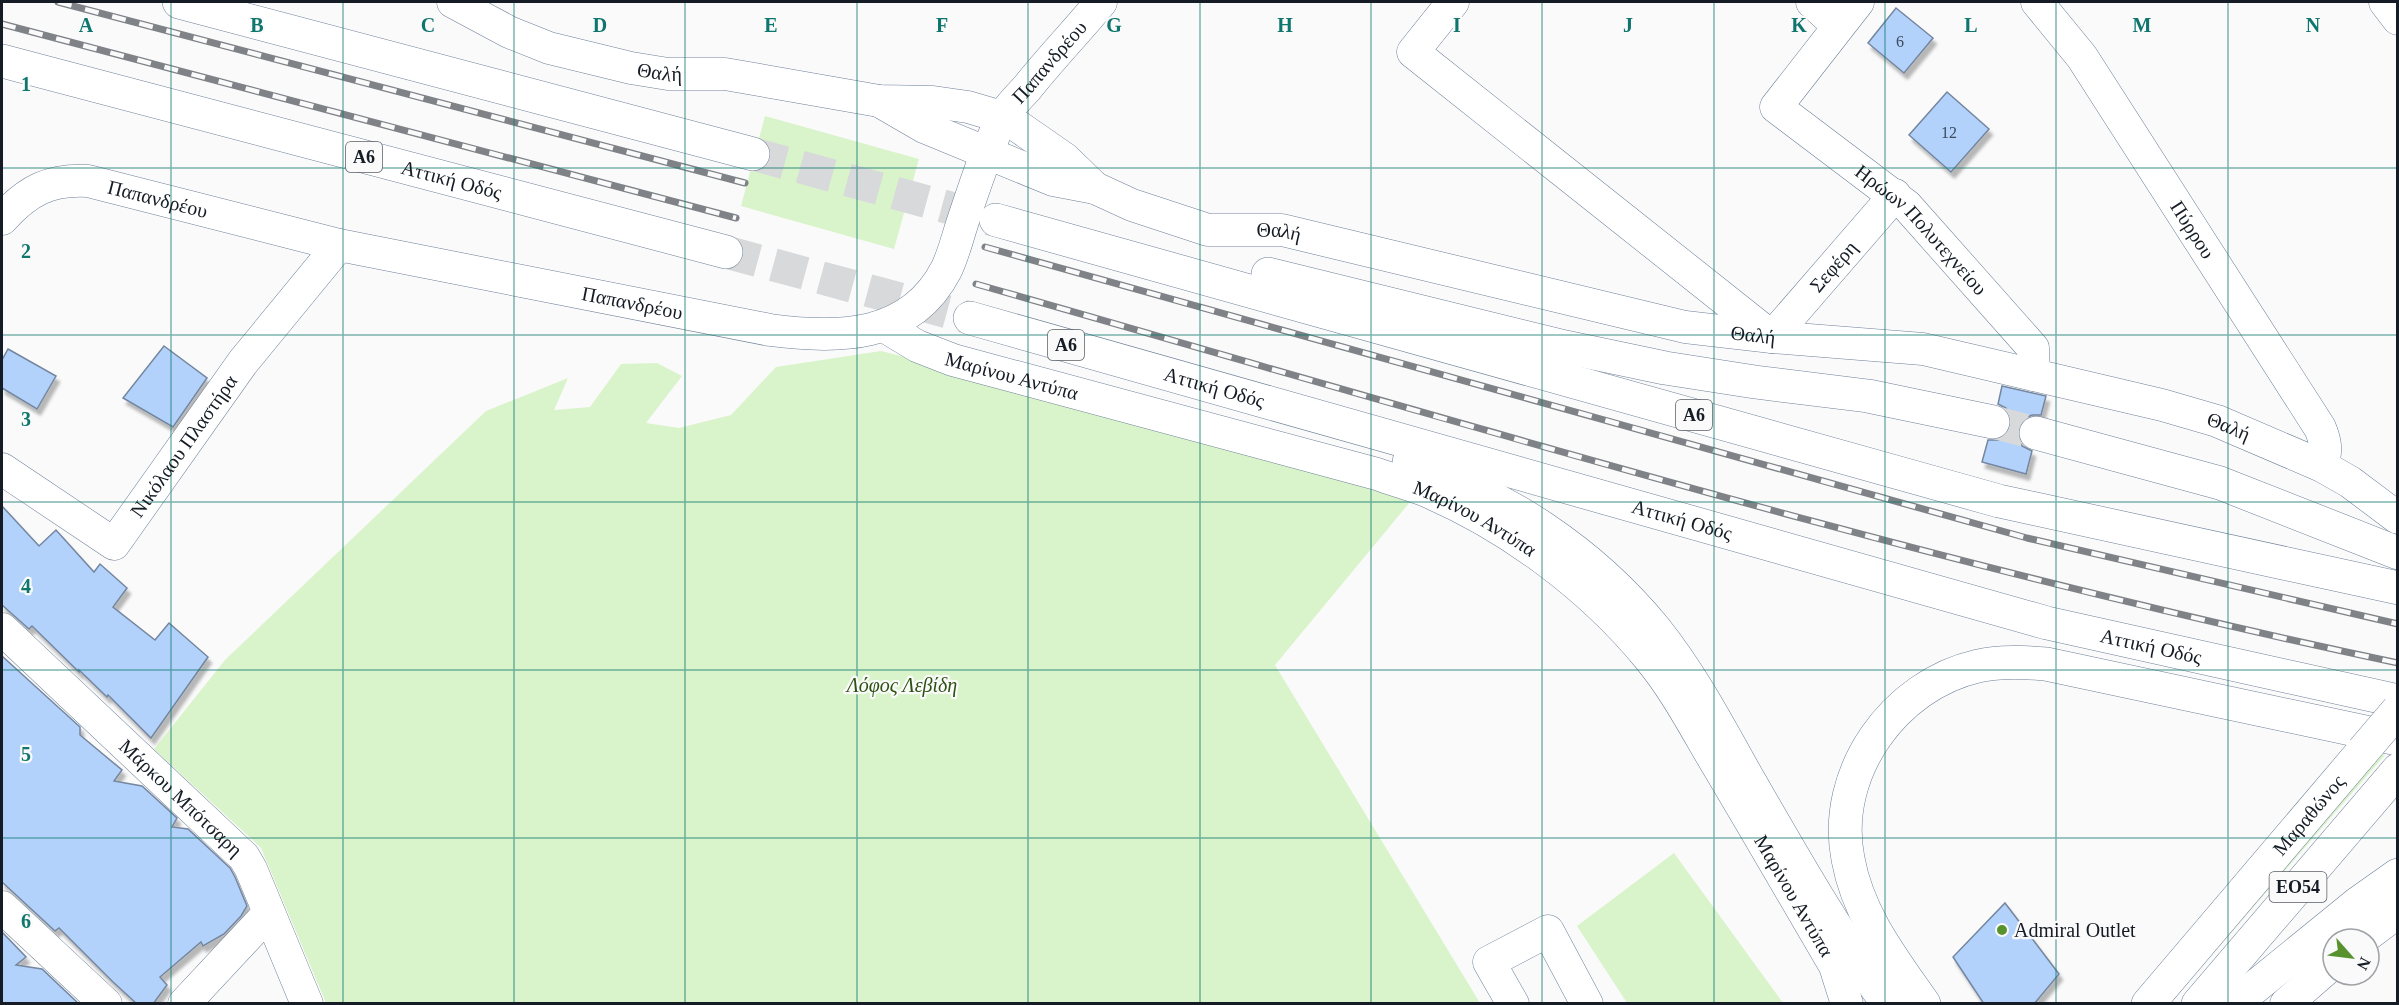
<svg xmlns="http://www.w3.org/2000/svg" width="2399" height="1005" viewBox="0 0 2399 1005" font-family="Georgia,serif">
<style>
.green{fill:#d9f4ca}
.building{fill:#b2d2fc;stroke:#74869f;stroke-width:1.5;filter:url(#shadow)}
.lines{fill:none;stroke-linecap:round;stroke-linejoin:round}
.highway-tunnel{stroke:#d8d9da;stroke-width:33;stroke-dasharray:33 16;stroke-linecap:butt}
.minor-casing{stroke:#6e8098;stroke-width:33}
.major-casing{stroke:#6e8098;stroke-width:34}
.highway-casing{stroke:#6e8098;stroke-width:34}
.minor{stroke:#fff;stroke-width:32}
.major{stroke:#fff;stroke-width:33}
.highway{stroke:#fff;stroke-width:33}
.rail-casing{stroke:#7f8388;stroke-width:7}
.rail{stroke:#fafafa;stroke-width:4.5;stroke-dasharray:14;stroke-linecap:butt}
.major-bridge-casing{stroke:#6e8098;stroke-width:34;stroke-linecap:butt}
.major-bridge{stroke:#fff;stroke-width:33}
.grid{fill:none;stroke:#0f766e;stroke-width:1.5;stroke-opacity:0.55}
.poi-dot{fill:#58922f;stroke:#fafafa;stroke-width:2}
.labels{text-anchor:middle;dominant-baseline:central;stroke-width:4.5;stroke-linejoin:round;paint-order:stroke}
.number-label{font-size:16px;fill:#3c4a5b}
.shield{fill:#fafafa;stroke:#5a5f65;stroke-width:1.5}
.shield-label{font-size:18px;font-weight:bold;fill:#151c25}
.street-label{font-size:20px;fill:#151c25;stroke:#fafafa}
.park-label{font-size:20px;font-style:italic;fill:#2d5113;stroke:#fafafa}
.poi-label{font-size:20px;fill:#151c25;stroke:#fafafa;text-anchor:start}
.grid-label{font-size:20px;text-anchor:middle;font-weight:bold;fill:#0f766e;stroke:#fafafa;stroke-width:4.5;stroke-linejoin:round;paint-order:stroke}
</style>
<defs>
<filter id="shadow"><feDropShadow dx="3.5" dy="6" stdDeviation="1.5" flood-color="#0004"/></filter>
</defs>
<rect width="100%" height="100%" fill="#fafafa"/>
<path class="green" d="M765,116L919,159L894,249L741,206Z
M881,351L1183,427L1415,496L1275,665L1480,1003H326L261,848L154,749L225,660L486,411L568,378L554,410L590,407L621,364L657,363L682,376L646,423L679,428L731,415L776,367Z
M2375,752L2385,755L2210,957L2215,945Z
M1674,853L1783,1003H1627L1577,926Z"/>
<path class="building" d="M1896,8L1933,38L1904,73L1868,43Z
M1947,92L1989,129L1951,172L1909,135Z
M164,346L207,378L173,427L123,398Z
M8,349L56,376L37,409L2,388V360Z
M2002,386L2046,396L2041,415H2032L2023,419L2018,429V437L2022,446L2032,451L2026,474L1982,462L1988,440H1999L2007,435L2011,426V416L2006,408L1998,404Z
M2,506L39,546L56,530L94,572L100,564L127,588L113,607L155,640L169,623L208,657L151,738L108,695L107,697L79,670V672L32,626L29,629L2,605Z
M2,656L80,727V735L122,770L114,781L142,786L177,818L172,827L188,829L230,868L235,877L247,906L241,916L224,934L203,946L201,942L160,977L167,985L153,1004H137L113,982L59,928L55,931L2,882Z
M2005,903L2059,974L2034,1004H1984L1953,957Z
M2,932L26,957L16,965L42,969L79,1004H2Z"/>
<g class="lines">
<path class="highway-tunnel" d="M753,154L994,220
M726,252L970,318
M1993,422L2036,433"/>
<defs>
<g id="minor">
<path id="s1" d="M453,2L509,32L549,48L631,68L668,74H725L879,101L933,102L968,107L1002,117L1019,127L1065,159L1095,188"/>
<path id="s2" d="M1453,2L1413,52L1772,337L1895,195"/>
<path d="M1812,2L1838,26"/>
<path id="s3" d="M1858,2L1776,107L1907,206L2033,348L2034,375"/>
<path id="s4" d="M2037,2L2082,57L2320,428C2326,442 2327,451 2322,466"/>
<path d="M2385,2L2398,19"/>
<path id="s5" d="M879,101L924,127L1053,180L1095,188L1132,205L1208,230H1282L1685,327L1772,337L1923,349L2162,405L2217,421L2322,466L2350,482L2398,518"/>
<path id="s6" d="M2,219C28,190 50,179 88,181L339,245L770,330C838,339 910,339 946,270C954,254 958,235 964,218C975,185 986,151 1001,120C1007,108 1018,98 1027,88C1051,58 1077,31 1101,2"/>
<path id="s7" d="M884,326L917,346L953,360L1377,474C1393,480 1409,484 1424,490C1509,526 1591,587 1649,658C1678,693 1698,734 1722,773C1760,837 1797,901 1835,966L1847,1004"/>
<path id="s8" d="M2,469L114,544L243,362L339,245"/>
<path id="s9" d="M2,629L244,857L251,869L307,1004"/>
<path d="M2,907L106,1004"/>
<path d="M2362,939L2398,912"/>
<path d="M184,1004L268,914"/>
<path d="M1513,1004L1489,962L1548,931L1587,1004"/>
<path d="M2286,1004L2333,963"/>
</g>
<g id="major">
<path id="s10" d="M2148,1004L2363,751"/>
<path d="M2198,1004L2398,770"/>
</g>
<g id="highway">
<path d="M179,2L753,154"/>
<path id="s11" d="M2,61L726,252"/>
<path d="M996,220L1999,501L2398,588"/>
<path d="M1268,274L1565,347L1665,368L1755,382L1868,396L1993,422"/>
<path id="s12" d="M970,318L2047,623L2398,701"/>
<path d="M2036,433L2220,483L2398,553"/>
<path d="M1409,462C1505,495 1591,551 1655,629C1691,674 1718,725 1746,775C1791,853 1835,931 1888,1004"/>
<path d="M1924,1004C1892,958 1858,915 1848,859C1831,773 1894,685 1978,666C2001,661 2023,662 2046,664L2398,739"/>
<path d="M2234,1004L2357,904L2398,875"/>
</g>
</defs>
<use href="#minor" class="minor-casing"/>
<use href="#major" class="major-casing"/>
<use href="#highway" class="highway-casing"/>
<use href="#minor" class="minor"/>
<use href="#major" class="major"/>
<use href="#highway" class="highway"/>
<defs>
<path id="rail" d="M58,2L745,183
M2,24L736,218
M985,247L2027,538L2398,624
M976,284C1447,418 1917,562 2398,663"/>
</defs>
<use href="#rail" class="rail-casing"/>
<use href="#rail" class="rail"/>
<defs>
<path id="major-bridge" d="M2363,751L2398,710"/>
</defs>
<use href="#major-bridge" class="major-bridge-casing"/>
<use href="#major-bridge" class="major-bridge"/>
</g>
<path class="grid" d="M171,2V1004M343,2V1004M514,2V1004M685,2V1004M857,2V1004M1028,2V1004M1200,2V1004M1371,2V1004M1542,2V1004M1714,2V1004M1885,2V1004M2056,2V1004M2228,2V1004M2,168H2398M2,335H2398M2,502H2398M2,670H2398M2,838H2398"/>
<circle class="poi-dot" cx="2002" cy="930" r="6"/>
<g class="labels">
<g class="number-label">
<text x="1900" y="41">6</text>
<text x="1949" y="132">12</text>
</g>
<g class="shield">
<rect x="346" y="142" width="36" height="30" rx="4.5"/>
<rect x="1048" y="330" width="36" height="30" rx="4.5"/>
<rect x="1676" y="400" width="36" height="30" rx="4.5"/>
<rect x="2269.5" y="872" width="57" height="30" rx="4.5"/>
</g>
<g class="shield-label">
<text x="364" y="157">Α6</text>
<text x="1066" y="345">Α6</text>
<text x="1694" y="415">Α6</text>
<text x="2298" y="887">ΕΟ54</text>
</g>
<g class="street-label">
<text stroke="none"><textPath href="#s6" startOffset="1232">Παπανδρέου</textPath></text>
<text stroke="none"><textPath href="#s1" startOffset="220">Θαλή</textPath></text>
<text stroke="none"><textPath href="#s11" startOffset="465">Αττική Οδός</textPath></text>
<text stroke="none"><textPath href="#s6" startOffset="170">Παπανδρέου</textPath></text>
<text stroke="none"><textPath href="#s4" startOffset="276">Πύρρου</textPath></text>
<text stroke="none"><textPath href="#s3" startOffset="324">Ηρώων Πολυτεχνείου</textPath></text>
<text stroke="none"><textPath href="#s5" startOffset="426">Θαλή</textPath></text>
<text stroke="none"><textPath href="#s2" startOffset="616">Σεφέρη</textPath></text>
<text stroke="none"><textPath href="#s6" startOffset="656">Παπανδρέου</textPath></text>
<text stroke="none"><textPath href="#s5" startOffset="912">Θαλή</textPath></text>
<text stroke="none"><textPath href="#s7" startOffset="138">Μαρίνου Αντύπα</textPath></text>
<text stroke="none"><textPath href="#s12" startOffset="254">Αττική Οδός</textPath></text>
<text stroke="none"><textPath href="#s5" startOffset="1398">Θαλή</textPath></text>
<text stroke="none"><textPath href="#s8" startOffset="255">Νικόλαου Πλαστήρα</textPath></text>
<text stroke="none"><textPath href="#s12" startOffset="740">Αττική Οδός</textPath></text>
<text stroke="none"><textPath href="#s7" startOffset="624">Μαρίνου Αντύπα</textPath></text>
<text stroke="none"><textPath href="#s12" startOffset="1226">Αττική Οδός</textPath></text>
<text stroke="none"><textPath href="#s9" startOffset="246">Μάρκου Μπότσαρη</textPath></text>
<text stroke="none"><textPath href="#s10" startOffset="248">Μαραθώνος</textPath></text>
<text stroke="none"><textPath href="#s7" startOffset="1128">Μαρίνου Αντύπα</textPath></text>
</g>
<g class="park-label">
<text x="902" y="685">Λόφος Λεβίδη</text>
</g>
<g class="poi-label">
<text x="2014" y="930">Admiral Outlet</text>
</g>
</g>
<g class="grid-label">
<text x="86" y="32">A</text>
<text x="257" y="32">B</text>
<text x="428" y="32">C</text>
<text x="600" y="32">D</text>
<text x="771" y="32">E</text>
<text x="942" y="32">F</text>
<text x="1114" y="32">G</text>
<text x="1285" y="32">H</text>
<text x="1457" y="32">I</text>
<text x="1628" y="32">J</text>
<text x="1799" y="32">K</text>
<text x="1971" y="32">L</text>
<text x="2142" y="32">M</text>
<text x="2313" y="32">N</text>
<text x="26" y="91">1</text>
<text x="26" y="258">2</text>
<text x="26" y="426">3</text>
<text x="26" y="593">4</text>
<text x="26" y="761">5</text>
<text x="26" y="928">6</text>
</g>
<rect width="2399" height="1005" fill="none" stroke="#151c25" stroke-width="6"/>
<g transform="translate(2351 957) rotate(118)"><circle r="28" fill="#fafafa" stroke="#9ea1a5" stroke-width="1.5"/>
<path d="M0-4.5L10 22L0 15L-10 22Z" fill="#58922f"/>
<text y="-9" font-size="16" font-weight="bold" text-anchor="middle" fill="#151c25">N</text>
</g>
</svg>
